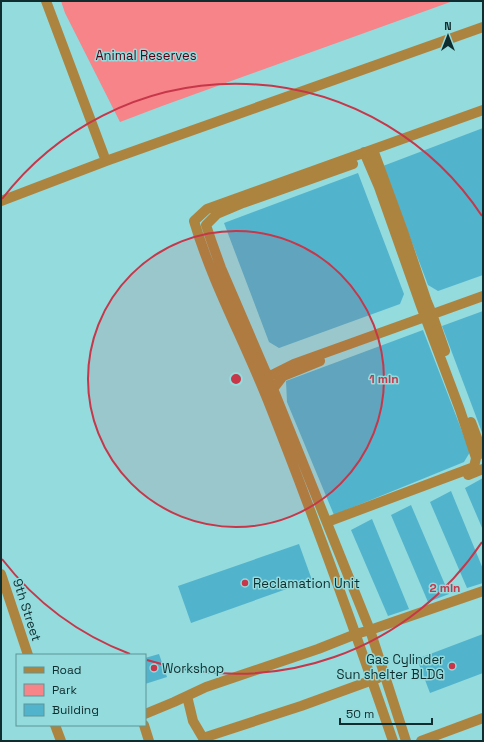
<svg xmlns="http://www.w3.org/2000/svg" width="484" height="742" viewBox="0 0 484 742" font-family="'Space Grotesk',sans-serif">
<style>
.green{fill:#f68488}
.building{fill:#52b3cd}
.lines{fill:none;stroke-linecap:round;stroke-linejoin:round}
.minor{stroke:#ad843f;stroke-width:10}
.ring{fill:none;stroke:#c73649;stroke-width:2}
.poi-dot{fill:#c73649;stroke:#93dbdd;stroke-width:1.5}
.labels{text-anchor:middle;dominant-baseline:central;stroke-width:3;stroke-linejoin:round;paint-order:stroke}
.park-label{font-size:13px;fill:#540011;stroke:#93dbdd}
.poi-label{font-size:13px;fill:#0f2d2e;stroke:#93dbdd;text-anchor:start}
.street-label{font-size:13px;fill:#0f2d2e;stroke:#93dbdd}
.centre{fill:#c73649;stroke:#93dbdd;stroke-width:2}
.ring-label{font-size:12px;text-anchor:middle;font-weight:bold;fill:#c73649;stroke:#93dbdd;stroke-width:3;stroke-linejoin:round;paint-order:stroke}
</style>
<rect width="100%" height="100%" fill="#93dbdd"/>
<path class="green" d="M61,1H453L162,106L120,122L65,13Z"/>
<path class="building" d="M483,128V275L438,291L428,285L383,166Z
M358,173L404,294L400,304L279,348L269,342L224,223Z
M483,311V435L442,326Z
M423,330L470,452L464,462L334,515L287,402L286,381Z
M483,478V530L465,488Z
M451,491L483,569V583L467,588L430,502Z
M411,505L449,594L428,602L391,515Z
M372,519L409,609L388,616L351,530Z
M299,544L312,580L191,623L178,586Z
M483,634V673L430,693L417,659Z
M159,654L167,677L145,684V658Z"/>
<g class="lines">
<path class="minor" d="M46,1L106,161
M375,155L404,234L427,302L432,314L445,351
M353,164L243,203L217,214L206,225L211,240L221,268L276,396L370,630L406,741
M1,201L106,161L483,27
M262,377L274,374L294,364L483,296
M273,389L283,376L320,361
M471,422L483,454
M468,475L483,469
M327,522L474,467L476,458L460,410L421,306L379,187L364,152
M1,574L28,655
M187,696L193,721L203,738L301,706L378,678
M145,714L174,702L206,687L318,649L356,634L370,630L483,591
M55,725L61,741
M144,725L149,741
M393,741C354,628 314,517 270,406C246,344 213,285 194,221L207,209L483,110
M421,741L483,718"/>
</g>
<circle cx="236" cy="379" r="148" fill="#c73649" fill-opacity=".12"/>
<g class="ring">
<circle cx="236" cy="379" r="148"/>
<path d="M482 542A295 295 0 0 1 147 660M130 654A295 295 0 0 1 2 559M2 199A295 295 0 0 1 482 216"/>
</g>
<g class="poi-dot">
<circle cx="245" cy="583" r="4"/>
<circle cx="452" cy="666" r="4"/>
<circle cx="154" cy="668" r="4"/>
</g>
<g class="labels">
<g class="park-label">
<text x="146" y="55">Animal Reserves</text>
</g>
<g class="poi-label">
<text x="253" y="583">Reclamation Unit</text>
<text x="444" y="659" text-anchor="end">Gas Cylinder<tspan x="444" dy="15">Sun shelter BLDG</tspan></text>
<text x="162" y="668">Workshop</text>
</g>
<g class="street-label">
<text transform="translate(27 610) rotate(72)">9th Street</text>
</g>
</g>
<circle cx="236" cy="379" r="6" class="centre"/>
<g class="ring-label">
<text x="384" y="383">1 min</text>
<text x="445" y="592">2 min</text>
</g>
<rect width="484" height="742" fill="none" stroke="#0f2d2e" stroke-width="4"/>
<rect x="16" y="654" width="130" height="72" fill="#93dbdd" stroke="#5e9597"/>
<rect x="24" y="667" width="20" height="6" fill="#ad843f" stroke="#5e9597"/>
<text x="52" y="674" font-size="12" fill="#0f2d2e">Road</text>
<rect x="24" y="684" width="20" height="12" fill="#f68488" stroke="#5e9597"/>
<text x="52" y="694" font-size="12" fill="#0f2d2e">Park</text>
<rect x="24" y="704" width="20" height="12" fill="#52b3cd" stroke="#5e9597"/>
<text x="52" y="714" font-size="12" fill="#0f2d2e">Building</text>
<g transform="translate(448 36)" stroke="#93dbdd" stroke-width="3" paint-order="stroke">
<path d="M0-3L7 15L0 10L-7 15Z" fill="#0f2d2e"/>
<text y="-6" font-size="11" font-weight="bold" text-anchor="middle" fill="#0f2d2e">N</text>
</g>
<path d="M340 718v6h92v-6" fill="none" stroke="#0f2d2e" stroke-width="2"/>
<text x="346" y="718" font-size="12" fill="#0f2d2e" stroke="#93dbdd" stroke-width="3" paint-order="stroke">50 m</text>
</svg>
